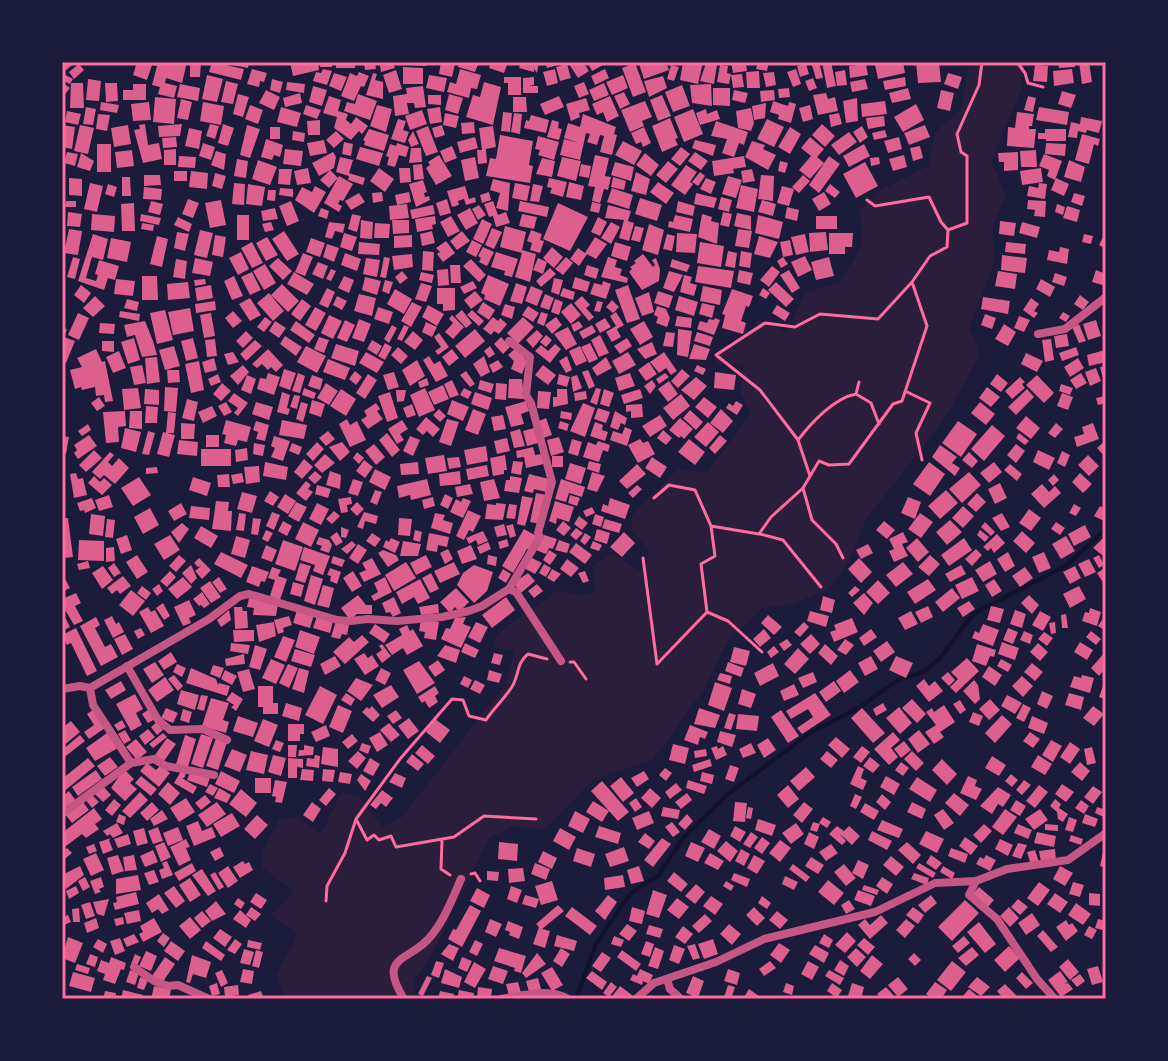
<svg xmlns="http://www.w3.org/2000/svg" width="1168" height="1061" viewBox="0 0 1168 1061" font-family="Karla,sans-serif">
<style>
.green{fill:#2a1e3b}
.lines{fill:none;stroke-linecap:round;stroke-linejoin:round}
.stream{stroke:#12122b;stroke-width:4}
.building{fill:#dd5f8e}
.path{stroke:#ff6b9d;stroke-width:3}
.minor{stroke:#c65784;stroke-width:8}
.neatline{fill:none;stroke:#ff6b9d;stroke-width:3}
</style>
<rect width="100%" height="100%" fill="#1b1b3a"/>
<path class="green" d="M969,62H1022L1021,90L991,162L1006,194L993,226L994,263L969,328C975,339 980,346 978,359L943,421L865,521L849,561L833,583L827,589L794,604L761,609L728,641L705,688L653,760L594,779L544,830L514,826L489,838L430,958L414,980L415,999H285L276,975L298,935L270,915L295,891L262,868L263,851L279,820L296,816L321,833L342,792L359,797L382,827L401,818L505,685L514,651L492,646L497,634L558,590L582,595L595,591L592,566L606,556L615,554L638,570L646,567L649,550L631,530L632,515L678,469L707,473L751,413L740,394L743,365L713,363L725,347L748,336L757,319L787,332L805,293L839,282L862,246L860,210L881,190L928,166L935,132L961,110Z"/>
<g class="lines">
<path class="stream" d="M576,999L596,944L623,904L631,893L658,876L684,837L727,795L810,733L860,707L897,681L925,671L940,658L973,614L1067,565L1106,529"/>
</g>
<path class="building" d="M62,62H76L65,71Z
M137,62H187L182,83L166,78L165,83L177,86L174,98L158,94L160,87L152,85L157,66L152,65L147,80L133,75Z
M190,62H201L200,77H190Z
M212,62L244,69L241,80L209,72Z
M233,62H249L248,68L232,65Z
M290,62H318L319,70L293,76Z
M320,62H332V67H320Z
M336,62H355V68H336Z
M364,62H375L376,69L365,70Z
M393,62L395,68L381,72L380,65Z
M407,62H426V66L407,65Z
M441,62L455,64L452,77L439,74Z
M460,62H479L475,72L458,67Z
M491,62H508L504,73L489,68Z
M521,62H539L537,73L534,69V72L519,68Z
M545,62H565V63L547,68Z
M572,62H583L589,71L578,78L569,64Z
M587,62H604L605,64L592,71Z
M646,62H666L669,70L644,79L639,64Z
M683,62H703L698,84L680,80Z
M731,62H746L747,71L733,73Z
M758,62H769L767,71L756,69Z
M811,62H819L823,78L816,79Z
M822,62H831L836,86L827,88Z
M887,62H903L905,73L878,79L875,65Z
M916,62H939L941,82L918,83Z
M1058,62H1074L1075,67L1059,68Z
M1079,62H1089L1092,82L1082,84Z
M635,63L646,92L633,97L622,68Z
M706,63L717,65L714,84L700,81Z
M79,64L84,70L74,79L69,72Z
M567,64L571,78L560,81L556,67Z
M806,64L809,74L800,77L797,66Z
M866,64L868,75L850,78L849,66Z
M671,65L679,67L674,81L667,79Z
M720,65L728,66L727,73L731,74L729,84L717,82Z
M1035,65L1048,66L1047,82L1033,81Z
M403,67L423,68V84H403Z
M252,69L267,73L264,82L260,81L259,87L247,84Z
M323,69L332,71L327,85L313,81L316,72L321,73Z
M460,69L481,75L477,89L471,88L469,98L447,92L450,82L456,84Z
M555,69L558,83L547,86L543,72Z
M605,69L609,78L595,85L591,76Z
M796,69L801,84L793,87L787,72Z
M1072,69L1074,83L1054,86L1053,71Z
M396,70L402,89L389,93L383,75Z
M845,70L847,85L837,86L835,72Z
M759,71L760,88H747L746,72Z
M359,72L369,76L364,87L361,86L354,101L341,96L350,73L357,76Z
M774,72L776,85L766,87L763,73Z
M62,73L73,79L70,84L62,80Z
M334,73L347,77L341,91L329,86Z
M373,73L377,74L375,80L383,82V99L366,95Z
M948,73L962,77L958,89L944,84Z
M742,74L744,87L733,88L731,75Z
M207,75L223,79L217,102L202,99Z
M429,75L447,78L444,92L426,88Z
M623,75L628,88L612,95L606,82Z
M663,76L667,88L649,97L644,81Z
M504,77H521V95H508V83H504Z
M534,77V85L529,86H538V93H523V78Z
M905,77L906,86L885,90L883,81Z
M813,78L817,88L809,91L805,81Z
M88,79L101,81L99,101L86,100Z
M272,79L283,82L280,93L270,90Z
M865,79L868,89L852,92L850,82Z
M226,81L238,84L233,104L221,102Z
M62,82L70,88L62,98Z
M287,82L305,84L304,93L286,90Z
M484,82L501,87L493,125L466,117L473,95L480,97Z
M584,82L589,94L579,98L574,86Z
M71,83H83L84,108H70Z
M105,83H117L118,101L106,102Z
M604,83L609,95L594,101L589,90Z
M133,84H146V100H123V90H133Z
M180,84L200,88L198,101L177,97Z
M711,84L712,106L692,103L690,85Z
M682,85L690,106L673,112L665,92Z
M313,86L327,90L322,106L309,102Z
M423,86L426,107L415,108L414,103H407L409,114L395,116L393,96L407,94L406,88Z
M713,88H730V106L713,105Z
M789,88L790,97L779,98L778,89Z
M908,88L911,99L892,103L889,93Z
M266,90L280,97L274,110L259,103Z
M734,90L748,93L745,103L732,100Z
M774,90L775,100L761,102L760,91Z
M941,90L954,93L950,111L937,108Z
M1062,91L1076,95L1071,108L1058,104Z
M624,92L630,104L620,109L614,96Z
M300,93L302,103L285,107L283,98Z
M826,93L828,99L835,97L838,111L818,115L813,95Z
M238,94L249,97L243,117L233,114Z
M358,94L377,101L370,120L344,111L347,102L355,104Z
M449,94L463,98L458,114L445,110Z
M428,95H441V105L428,104Z
M662,95L671,116L658,121L650,100Z
M329,96L341,100L338,111L348,114L346,120L351,124L356,117L368,126L362,134L359,131L351,140L334,128L337,117L323,113Z
M559,96L564,107L545,115L540,104Z
M610,96L619,116L607,122L603,112L597,115L592,104Z
M1028,96L1036,98L1033,112L1024,110Z
M155,97L176,99L174,124L153,122Z
M513,97H526L527,112H513Z
M586,98L590,110L579,113L580,117L571,121L566,104Z
M857,98L858,121L846,123L843,101Z
M181,99L192,102L188,120L177,118Z
M645,101L652,117L642,121L644,126L630,132L621,110Z
M773,101L788,106L789,102L796,104L791,123L778,119L779,115L770,112Z
M885,101L887,114L862,117L861,104Z
M101,102L119,105L117,113L100,110Z
M149,102L151,120L133,121L131,104Z
M203,102L224,106L221,125L200,121Z
M766,103L765,118L754,120L752,106Z
M916,104L924,120L903,132L894,117Z
M250,105L263,110L258,124L245,119Z
M306,105L321,110L317,119L303,114Z
M377,105L392,109L386,132L370,126Z
M810,105L813,119L803,122L799,108Z
M86,107L96,109L93,125L83,124Z
M281,107L301,113L297,127L277,122Z
M440,107L442,122L430,124L427,109Z
M1039,107L1069,112L1067,125L1036,120Z
M751,108L754,123L751,131L738,128L736,111Z
M693,109L703,134L684,142L674,117Z
M706,109L707,114L717,110L720,119L700,125L696,113Z
M422,110L427,124L410,130L405,116Z
M67,111L81,114L78,125L65,122Z
M503,112L512,113L510,132L501,131Z
M1017,112L1034,114L1032,126H1029V129H1036L1034,148L1007,146L1008,127L1015,128Z
M445,113L459,116L456,128L443,125Z
M514,113L522,114L520,134L511,132Z
M839,113L842,124L831,127L829,115Z
M98,114L110,115L107,131L96,129Z
M583,114L616,127L614,134L617,135L612,155L600,152L604,136L600,135L597,145L587,142L590,134L586,133L580,160L560,155L564,139L579,143L564,138L568,123L580,127Z
M531,115L549,120L546,133L524,128L526,120L529,121Z
M884,116L885,126L868,129L866,118Z
M1081,117L1102,121L1099,133L1087,130L1086,133L1078,131L1077,138L1068,137L1071,122L1080,124Z
M670,118L678,138L675,139L678,145L662,152L652,126Z
M398,119L406,121L403,130L409,132L405,143L391,139Z
M767,119L784,127L774,147L757,139Z
M320,120V135H308L307,121Z
M552,120L559,122L558,128L562,129L559,140L547,137Z
M716,121L748,132L744,145L739,143L734,157L722,153L727,139L711,136Z
M474,122L475,133L462,134L461,123Z
M145,124L148,145L159,143L162,159L143,163L134,130L140,129L139,125Z
M182,124L180,136L159,137L158,126Z
M210,124L219,126L215,139L206,136Z
M223,124L234,128L228,146L218,143Z
M822,124L835,136L825,147L812,135Z
M62,125L75,127L72,149L62,147Z
M80,125L94,128L88,154L74,151Z
M128,125L131,144L114,147L111,128Z
M247,125L260,129L250,158L240,155Z
M442,125L445,135L435,138L432,128Z
M925,125L930,137L909,145L904,133Z
M428,126L438,152L426,156L416,131Z
M493,126L496,147L486,149L487,163L478,164L477,150H482L479,128Z
M862,126L868,137L860,143L853,132Z
M270,127H280V139H270Z
M644,127L651,143L643,147L641,142L636,144L631,133Z
M790,127L801,134L790,154L778,147Z
M189,128L202,131L199,149L185,146Z
M369,129L389,135L384,151L364,145L365,141L363,140Z
M1045,129H1066V141H1046V139H1038V133H1045Z
M885,130L887,137L874,140L872,133Z
M293,131L305,133L304,142L292,140Z
M336,131L344,139L334,148L326,140Z
M413,131L419,144L411,147L408,140Z
M849,132L857,142L839,155L831,145Z
M1082,134L1100,139L1098,146L1094,144L1089,164L1075,160Z
M500,135L533,141L529,165L533,166L530,183L486,176L490,158L496,159Z
M538,136L559,142L554,160L538,155L540,150L535,149Z
M176,137L177,147L163,148L162,138Z
M475,137L478,148L460,153L457,142Z
M810,137L824,149L817,157L824,163L810,179L799,170L811,156L801,148Z
M899,137L902,149L888,153L884,141Z
M266,139L283,145L280,157L274,155L272,160L261,157Z
M324,140L327,153L310,156L307,143Z
M695,140L716,145L713,156L692,148Z
M623,141L642,151L634,165L615,155Z
M752,141L765,145L763,149L776,155L768,170L745,157Z
M344,142L353,144L351,156L342,154Z
M203,143L215,147L211,160L199,156Z
M397,143L409,147L406,157L399,155L395,167L387,165L389,157L386,156L390,144L396,146Z
M1046,143L1066,144L1065,156L1045,154Z
M97,144H111V172H97Z
M864,144L870,156L849,167L843,156Z
M452,146L457,158L445,163L440,151Z
M920,146L923,158L913,161L910,148Z
M360,147L383,153L379,166L356,159Z
M681,147L690,154L680,166L671,159Z
M411,148H421L422,162L409,163Z
M176,149V165H164V150Z
M285,149L303,151L301,166L283,164Z
M132,150L134,166L117,168L115,152Z
M1036,150L1037,167H1021L1020,151Z
M216,151L226,154L224,170L211,165Z
M67,152L78,154L75,166L64,163Z
M333,152L336,157L334,168L319,176L312,163Z
M695,152L708,161L701,170L688,161Z
M1018,152V170L1004,171V162H999L998,153Z
M81,153L94,161L90,171L77,167Z
M645,153L659,165L651,176L636,165Z
M1044,154L1062,161L1055,180L1047,176L1049,170L1039,166Z
M439,155L452,176L436,185L426,168L430,165L428,162Z
M595,155L609,158L605,176L611,177L608,190L604,189L600,203L592,201L595,187L588,186Z
M904,155L907,167L893,171L889,159Z
M179,156L196,157L195,168L178,167Z
M744,156L746,167L733,169L734,173L714,176L712,161Z
M829,156L840,164L819,193L809,185Z
M340,157L353,160L349,173L365,178L363,185L348,180L349,176L336,172Z
M475,157L479,178L465,181L461,160Z
M562,157L581,161L576,181L557,176Z
M879,157L880,164L871,166L870,158Z
M542,158L555,161L552,177L536,174Z
M237,159L248,161L246,178L234,176Z
M258,160L277,167L270,185L252,179Z
M1069,160L1085,167L1081,182L1064,177Z
M668,161L678,169L666,183L656,175Z
M780,161L788,163L785,173L778,171Z
M615,162L634,167L631,181L611,175Z
M865,162L878,186L856,198L843,174Z
M422,164L424,179L414,180L413,165Z
M581,164L591,166L589,178L579,176Z
M686,165L697,172L690,182L693,184L685,195L671,185Z
M308,168L311,183L297,185L294,171Z
M379,168L394,179L385,192L370,181Z
M399,168H410L411,182L400,183Z
M1041,168L1043,182L1022,185L1020,171Z
M279,169H292L290,185L278,184Z
M752,169L755,181L743,183L741,171Z
M330,170L338,178L329,188L320,180Z
M174,171H187V181H174Z
M191,171L208,173L207,189L189,187Z
M636,172L650,179L646,195L631,191Z
M700,172L705,176L698,186L692,182Z
M215,173L226,176L222,189L212,186Z
M144,175H160L161,185L144,186Z
M761,175L774,176L773,201L758,199Z
M803,175L810,181L799,193L792,187Z
M339,176L353,184L343,201L340,200L338,204L342,206L339,212L324,203Z
M728,176L742,180L736,198L722,194Z
M122,177H130L131,196H122Z
M613,177L626,181L624,190L611,187Z
M69,178L82,179V196L69,195Z
M549,178L567,182L563,197L550,193L552,188L547,187Z
M706,178L716,182L711,194L700,189Z
M1056,178L1069,184L1064,196L1051,190Z
M493,179L510,183L508,211L496,208L500,193L490,190Z
M423,180L427,192L424,193L425,197L429,196L430,200L416,207L409,184Z
M569,182L584,186L581,200L566,197Z
M658,182L674,193L666,204L650,192Z
M90,183L103,186L97,212L84,209Z
M234,183L245,184L244,205L232,204Z
M515,183L530,186L527,201L512,198Z
M1039,183L1047,184L1045,199L1027,196L1029,186L1038,188Z
M108,184L117,187L114,197L105,194Z
M248,184L265,187L262,206L246,204Z
M533,184L543,186L539,202L530,201Z
M830,184L840,192L835,198L825,191Z
M741,185L758,189L754,212L736,208Z
M315,186L326,192L314,213L295,200L302,187L312,192Z
M465,186L469,199L475,197L476,202L466,205L464,199L458,201L459,205L452,207L447,191Z
M782,186L794,189L789,206L777,203Z
M144,187L162,189L161,200L143,199Z
M280,188L293,189V197L279,195Z
M612,188L633,195L629,209L607,202Z
M268,190H276L275,201L267,200Z
M382,192L383,201L373,203L372,193Z
M409,192L411,202L397,205L395,195Z
M489,192L491,200L482,203L480,195Z
M824,192L831,204L819,211L812,199Z
M359,193L365,202L351,210L345,201Z
M696,193L717,198L714,208L694,204Z
M1074,193L1085,196L1082,206L1071,202Z
M721,197L732,200L729,212L718,209Z
M640,198L662,205L657,221L635,214Z
M188,199L199,203L193,218L182,214Z
M447,199L451,213L440,216L436,203Z
M221,200L226,225L210,228L205,203Z
M762,200L776,204L773,216L758,212Z
M1028,200L1046,201L1045,217L1034,216L1035,210L1027,209Z
M66,201H76V207H65Z
M151,201L163,204L160,215L148,212Z
M291,201L299,221L287,226L279,206Z
M493,201L498,215L506,212L510,223L496,227L493,216L489,217L484,204Z
M520,201L549,207L547,217L518,211Z
M678,201L695,206L693,216L676,212Z
M592,202L601,204L599,213L590,211Z
M134,203L135,231H122L121,204Z
M558,203L588,217L570,251L543,239Z
M407,204L409,218L390,220L389,206Z
M1057,204L1065,207L1063,215L1055,212Z
M433,205L435,214L412,219L410,210Z
M479,205L486,215L478,220L472,209Z
M608,205L631,211L628,221L634,223L629,241L619,238L624,220L605,218Z
M1067,206L1080,210L1077,222L1063,218Z
M787,207L799,210L797,221L785,218Z
M275,208L278,219L263,221L261,211Z
M321,208L329,211L327,219L318,216Z
M470,208L478,223L466,230L457,215Z
M68,212L82,214L80,227L67,226Z
M723,212L732,214L729,227L720,225Z
M737,213L751,216V230L734,226Z
M92,214L115,216L114,232L91,230Z
M141,214L161,218L159,225L140,221Z
M352,214L361,216L357,232L348,229Z
M522,214L537,217L534,229L519,226Z
M702,214L712,217L711,221L719,223L717,244L698,237Z
M237,215H249V240H237Z
M675,215L693,219L690,232L668,227L669,221L673,222Z
M758,215L783,222L779,239L755,233Z
M435,216L436,224L432,225L433,229L417,232L415,219Z
M451,216L460,231L448,237L440,222Z
M816,216H837V229H816Z
M178,217L192,224L189,232L174,225Z
M598,217L607,222L600,236L591,232Z
M482,219L492,224L483,244L473,239Z
M361,220L373,222L372,239L360,238Z
M392,220H409V233L393,234Z
M1000,221L1016,223L1014,236L999,234Z
M271,222L274,230L265,232L262,224Z
M329,222L345,224L343,233L335,231L332,239L325,237Z
M611,222L620,227L611,244L601,238Z
M1022,222L1040,227L1037,238L1019,233Z
M142,223L154,225L153,231L141,229Z
M375,223L390,224L389,238H374Z
M649,224L664,230L658,255L642,250Z
M505,226L526,232L522,250L536,254L530,282L515,277L522,253L500,247Z
M635,226L644,228L640,242L631,240Z
M492,228L502,232L494,249L485,245Z
M69,229L82,231L78,255L64,253Z
M738,229L752,231L749,248L735,246Z
M200,230L213,233L207,258L194,255Z
M531,230L542,234L540,240L544,241L540,253L530,250L532,243L527,241Z
M284,231L299,254L287,261L272,239Z
M432,231L435,243L422,246L420,234Z
M462,231L470,241L457,250L450,241Z
M1106,231V249L1099,245Z
M177,232L189,234L185,251L174,248Z
M826,232L828,250L810,252L809,233Z
M344,233L357,237L352,251L340,247Z
M677,233L697,234L695,253L676,252Z
M829,233H853L852,247H845V254H829Z
M93,234L108,239L103,260L92,257L86,278L96,281L98,275L95,274L99,260L119,266L115,280L108,278L104,290L78,281Z
M667,234L675,236L672,251L663,249Z
M805,234L809,252L796,255L791,237Z
M1084,234L1093,236L1091,244L1082,242Z
M215,235L226,237L223,257L212,255Z
M412,235V247L394,248V236Z
M157,236L168,239L162,267L150,264Z
M759,236L778,242L770,258L754,254Z
M267,237L278,255L266,261L256,243Z
M595,237L607,244L596,259L587,254L579,266L570,259L578,248L585,253Z
M111,238L131,242L127,262L107,258Z
M311,238L325,243L320,257L306,252Z
M472,240L482,245L476,257L466,252Z
M790,240L793,255L783,257L780,242Z
M446,241L455,253L443,262L437,254L440,252L436,248Z
M252,242L263,263L252,268L241,248Z
M359,242L380,244L379,255L358,254Z
M615,242L631,247L627,261L611,256Z
M700,242L724,246L721,267L697,263Z
M1006,242L1026,244L1025,254L1005,252Z
M327,244L339,248L334,262L323,257Z
M483,247L494,252L487,266L479,262L481,258L478,256Z
M552,247L563,257L554,268L547,262L543,274L533,270L538,258L547,262L543,258Z
M1060,247L1069,249L1067,264L1047,260L1049,250L1059,252Z
M423,251L434,252L433,271L422,270Z
M728,251L737,253L735,268L725,266Z
M741,251L752,253L750,268L739,266Z
M241,252L249,269L238,275L229,258Z
M496,252L518,259L512,277L504,275L505,271L491,267Z
M303,253L313,257L305,276L295,272Z
M345,253L361,259L357,271L341,265Z
M412,254L413,267L394,270L392,256Z
M643,254L653,267L655,265L652,260L656,258L660,269L659,281L642,290L629,272L632,269L630,267L636,263L634,261Z
M1002,255L1027,258L1025,273L1001,270Z
M805,256L812,270L798,277L791,262Z
M73,257L80,259L75,279L67,277Z
M384,257L390,258L386,278L380,277Z
M566,257L573,263L563,275L555,269Z
M608,257L617,260L615,267L622,269L620,275L628,278L627,283L601,277Z
M783,257L788,264L781,268L777,261Z
M829,257L834,276L816,280L811,262Z
M195,258L213,262L210,276L192,273Z
M278,258L292,271L283,280L269,266Z
M366,258L380,260L377,277L363,274Z
M176,259L187,261L185,279L173,277Z
M471,259L486,275L479,282L463,266Z
M672,259L690,265L687,272L670,267Z
M318,262L328,266L323,279L312,274Z
M265,264L276,283L264,290L253,271Z
M450,265H460L461,283H451Z
M587,265L599,269L596,279L584,275Z
M698,266L734,271L731,288L695,282Z
M772,266L780,272L769,287L760,280Z
M550,268L556,274L541,287L536,281Z
M331,269L336,271L331,281L326,279Z
M448,269L449,285L438,286L437,270Z
M739,270L753,273L750,285L737,282Z
M789,270L800,288L792,293L780,275Z
M1096,270L1106,274V286L1092,282Z
M402,271L408,278L400,284L395,277Z
M669,271L683,275L674,292L663,288Z
M998,271L1017,274L1015,289L995,286Z
M252,272L261,290L250,295L241,277Z
M294,272L314,284L307,295L287,284Z
M421,272L434,275L432,283L419,280Z
M1055,273L1067,277L1064,286L1052,282Z
M488,275L509,284L500,306L484,299L485,295L481,293Z
M684,275L692,277L690,283L697,285L694,296L680,292Z
M142,276H157L158,300H142Z
M234,276L243,296L232,300L224,281Z
M344,276L354,280L349,293L338,288Z
M365,277L381,281L377,295L362,290Z
M575,277L590,282L587,292L572,288Z
M554,278L563,280L559,295L551,292Z
M116,279L135,281L133,296L114,294Z
M205,279L206,284L195,286L194,280Z
M1041,279L1055,287L1050,297L1036,289Z
M385,280L393,282L389,294L382,291Z
M473,281L477,288L464,294L460,287Z
M603,281L611,284L606,299L590,294L594,283L602,285Z
M188,282L190,298L168,300L167,284Z
M776,282L794,299L786,307L768,290Z
M421,283L432,286L426,302L415,299Z
M516,283L527,287L522,304L510,301Z
M282,284L299,301L288,312L271,295Z
M81,285L91,293L84,303L74,295Z
M211,285L213,298L197,301L195,288Z
M628,285L640,319L627,323L615,290Z
M531,286L543,291L537,306L525,301Z
M703,286L722,290L720,305L700,301Z
M327,288L335,292L328,308L319,304Z
M437,288H455V310L443,311V304H437Z
M563,288L575,292L573,300L560,296Z
M763,288L770,293L766,299L759,295Z
M395,289L412,299L404,314L387,304Z
M732,289L753,296L749,307L746,306L741,321L746,323L743,334L722,328L725,315L722,314Z
M475,291L483,300L471,309L464,300Z
M658,291L673,296L669,308L654,303Z
M649,292L654,312L642,316L635,298Z
M269,293L284,311L273,321L257,303Z
M359,294L376,298L372,316L354,311Z
M545,294L554,298L549,310L540,307Z
M1080,295L1089,302L1083,310L1074,304Z
M95,296L105,306L93,317L83,308Z
M337,296L347,301L342,310L333,305Z
M582,296L590,305L586,308L594,317L589,321L574,303Z
M679,296L698,302L694,316L675,310Z
M983,297L1010,301L1008,314L981,309Z
M250,298L261,315L250,321L239,304Z
M1031,298L1039,304L1034,311L1038,313L1034,318L1023,310Z
M127,299L139,302L137,311L124,308Z
M302,299L311,306L300,321L291,314Z
M555,299L563,302L559,315L551,312Z
M612,300L619,307L613,313L606,307Z
M215,301L216,310L196,313L195,304Z
M597,301L603,302L600,312L594,311Z
M412,302L422,307L411,327L401,321Z
M483,302L495,310L489,320L477,312Z
M571,303L581,315L571,324L561,312Z
M702,303L715,306L712,318L699,314Z
M505,304L515,307L512,319L501,315Z
M428,305L444,314L437,326L422,317Z
M777,305L790,313L785,321L772,313Z
M528,306L539,313L533,322L522,315Z
M657,306L666,309L670,318L667,327L656,323L658,317L654,315Z
M315,307L326,313L316,331L305,325Z
M378,307L393,312L389,324L374,319Z
M190,308L194,331L173,335L168,312Z
M165,310L173,340L157,344L150,313Z
M462,310L472,323L466,328L455,316Z
M472,310L484,321L479,326L467,315Z
M120,311L140,314L139,321L119,317Z
M233,311L242,321L233,328L225,318Z
M541,312L548,314L544,326L537,323Z
M616,312L624,325L617,329L621,337L612,342L606,332L616,326L610,316Z
M1063,312L1070,316L1066,322L1059,318Z
M78,313L89,318L79,340L68,335Z
M211,313L215,336L204,338L200,315Z
M985,314L996,318L992,329L981,325Z
M329,315L342,321L333,339L321,333Z
M452,315L464,327L453,339L445,332L453,323L449,319Z
M677,316L692,318L691,328L675,326Z
M1019,316L1030,320L1024,332L1014,328Z
M265,317L272,322L264,332L257,327Z
M493,317L498,321L500,318L507,324L499,334L494,331L491,335L483,329Z
M523,317L534,327L518,344L507,333Z
M556,317L562,325L552,334L545,325Z
M605,318L611,327L600,333L595,324Z
M715,318L720,320L714,335L697,329L700,321L707,323L709,319L714,320Z
M359,319L371,324L364,342L352,338Z
M345,320L355,325L347,342L337,338Z
M1096,320L1101,336L1088,340L1083,324Z
M145,321L153,341L157,355L142,357L135,335L127,337L124,325Z
M275,321L286,328L279,338L269,331Z
M296,321L315,335L309,343L290,330Z
M579,321L583,327L574,332L571,325Z
M644,321L653,337L640,345L630,329Z
M426,322L437,327L432,337L422,332Z
M100,323L115,324L114,334L99,333Z
M1004,324L1016,332L1008,346L995,339Z
M1079,324L1086,341L1079,343L1072,327Z
M392,325L397,328L389,343L384,339Z
M404,325L409,327L402,341L397,339Z
M592,325L596,332L583,339L579,332Z
M568,327L577,344L566,350L554,334Z
M62,328L67,329L64,337L75,341L66,363L62,361Z
M475,329L485,341L465,358L455,346Z
M678,329L692,331L688,357L677,355Z
M537,330L543,336L533,348L526,340Z
M246,331L253,338L243,348L236,341Z
M413,331L423,340L415,350L404,342Z
M666,332L675,333L673,347L663,346Z
M697,332L713,337L710,346L694,341Z
M439,333L449,347L438,355L435,351L441,347L434,337Z
M1067,334L1069,346L1056,348L1054,336Z
M546,335L552,340L546,347L540,342Z
M600,335L609,353L599,357L591,340Z
M285,336L302,347L296,356L280,344Z
M319,337L329,340L324,353L314,349Z
M501,337L510,347L503,354L494,344Z
M134,338L140,360L128,364L121,342Z
M193,338L198,358L186,361L181,341Z
M627,338L632,346L620,354L614,346Z
M215,339L217,356L207,357L205,340Z
M1051,339L1054,360L1045,362L1042,340Z
M255,340L262,346L246,361L240,354Z
M372,340L382,346L377,355L367,349Z
M102,341H114V352L102,351Z
M652,342L657,354L645,359L637,349Z
M385,343L392,347L385,360L378,356Z
M590,343L598,359L589,363L581,347Z
M336,344L359,351L355,366L331,358Z
M555,344L561,349L550,363L535,351L541,345L548,351Z
M694,344L710,349L706,360L689,359Z
M174,346L180,366L165,370L159,350Z
M306,346L326,356L317,373L297,362Z
M490,346L495,354L489,358L484,351Z
M580,346L587,361L576,366L569,351Z
M398,347L408,356L401,364L391,355Z
M1076,347L1079,355L1062,361L1059,353Z
M516,348L527,361L522,374L511,369L514,361L508,355Z
M96,349L102,362L105,361L113,401L105,402L104,395L96,396L95,387L82,390L81,387L75,389L70,370L82,367L77,358Z
M268,349L283,365L276,372L271,367L268,370L262,364L257,368L252,364Z
M452,349L459,358L449,366L442,357Z
M1105,350L1106,362L1089,366L1087,355Z
M119,351L126,368L113,373L106,357Z
M233,352L239,362L228,365L224,354Z
M366,352L384,362L377,373L359,363Z
M628,352L636,365L619,374L612,361Z
M664,352L677,371L671,375L666,368L659,373L650,362Z
M1026,353L1043,361L1037,372L1021,364Z
M429,356L434,364L440,361L448,376L436,382L423,360Z
M484,356L490,372L481,377L473,364Z
M567,356L572,370L566,373L559,361Z
M157,357L160,382L147,384L145,358Z
M606,357L612,368L597,376L592,368Z
M214,358L217,370L205,373L202,362Z
M1078,358L1084,368L1070,377L1064,367Z
M328,359L350,368L345,380L323,372Z
M417,360L425,376L410,386L402,370Z
M498,360L503,367L493,373L489,365Z
M199,361L204,390L191,393L185,364Z
M649,362L657,374L646,381L638,370Z
M142,365L146,383L134,385L130,367Z
M243,365L249,372L238,385L230,376Z
M543,365L556,375L548,385L535,375Z
M697,365L706,369L703,375L694,371Z
M1106,366V386H1105L1100,367Z
M1096,368L1101,381L1090,386L1085,372Z
M284,369L296,373L290,390L279,386Z
M682,369L690,376L678,388L671,381Z
M167,370H179L180,382L168,383Z
M588,370L595,386L589,389L582,372Z
M355,371L362,377L356,385L349,379Z
M466,371L475,384L470,387L460,375Z
M394,372L399,387L388,390L383,375Z
M715,372L736,375L734,390L714,388Z
M268,373L280,377L274,395L257,389L260,378L266,379Z
M298,373L305,376L300,393L292,391Z
M630,373L635,386L619,391L615,378Z
M665,373L669,377L659,384L656,379Z
M1081,373L1087,383L1076,389L1070,380Z
M218,374L221,382L211,386L208,379Z
M368,374L377,380L365,399L356,393Z
M559,374L570,377L567,387L557,384Z
M997,374L1008,383L1001,392L990,384Z
M247,375L256,379L251,394L241,390Z
M312,375L323,379L320,390L308,386Z
M577,375L582,388L573,392L571,377Z
M1037,375L1054,393L1044,403L1026,385Z
M696,377L707,386L694,400L681,390Z
M1020,377L1025,382L1022,384L1025,388L1012,399L1005,391Z
M427,378L429,385L420,388L418,382Z
M509,379H522L524,399L508,398Z
M452,380L459,395L450,398L444,384Z
M480,380L494,384L491,393L478,389Z
M652,380L656,386L650,394L644,386Z
M669,381L678,394L668,402L658,389Z
M222,383L231,391L221,401L213,394Z
M326,383L338,391L329,405L317,398Z
M496,383L507,384L506,400L495,399Z
M1061,384L1073,388L1070,395L1059,391Z
M443,385L449,399L434,405L428,392Z
M165,387L178,388L176,412L164,411Z
M987,387L1000,397L991,407L979,398Z
M138,388L141,408L124,410L122,389Z
M304,388L316,393L314,399L302,395Z
M425,388L435,410L419,417L410,395Z
M464,388L472,392L468,399L460,395Z
M596,388L601,389L597,405L590,402Z
M145,389L159,390V405L144,404Z
M341,389L356,399L346,416L330,406Z
M557,389H567L568,404L553,407V397H557Z
M604,389L614,393L609,407L600,404Z
M640,389L643,398L624,404L621,395Z
M1027,389L1034,397L1016,415L1008,407Z
M396,390H406L404,401L397,402Z
M538,391L551,392L549,409L537,408Z
M586,391L587,399L575,401L574,393Z
M282,392L290,395L287,408L290,409L288,415L277,412Z
M390,392L398,418L387,422L378,396Z
M475,392L492,398L488,410L471,404Z
M234,393L248,403L238,416L234,413L238,408L228,401Z
M1062,393L1073,397L1068,410L1057,406Z
M681,394L690,406L673,420L663,408Z
M294,395L300,396L297,409L290,407Z
M1106,396V403L1098,405L1096,398Z
M99,397L105,406L97,411L91,403Z
M704,397L717,407L708,418L695,407Z
M187,399L198,402L194,421L182,418Z
M312,400L325,404L321,417L309,413Z
M452,400L469,407L463,421L447,414Z
M526,401L529,411L521,414L524,424L511,427L505,407Z
M736,401L743,405L737,415L726,408L729,403L733,406Z
M226,402L232,412L224,416L218,406Z
M256,402L273,407L269,420L252,414Z
M301,402L308,404L303,422L296,419Z
M980,402L995,414L986,425L971,413Z
M376,403L380,409L377,411L383,419L368,429L361,420L367,416L364,411Z
M583,403L595,408L585,437L570,431Z
M412,404L416,415L407,418L403,408Z
M642,404L643,417L631,418V411L626,412V405Z
M146,406L158,407L157,423H145Z
M212,406L217,416L203,423L198,412Z
M598,408L610,412L606,423L594,419Z
M439,409L446,416L440,422L433,415Z
M473,409L486,414L478,435L465,430Z
M721,409L733,421L723,433L710,423Z
M690,410L703,422L696,430L683,418Z
M125,411L126,426L118,427L119,442L106,443L103,412Z
M130,411H142V429L129,428Z
M561,411L572,413L571,420L560,418Z
M615,411L627,418L625,425L621,423L618,430L610,427Z
M168,412L176,413L174,433H166Z
M503,415L506,429L494,431L491,417Z
M660,415L667,426L650,437L642,426Z
M1026,416L1040,428L1031,439L1016,428Z
M426,417L440,429L433,437L427,431L423,435L416,429Z
M546,418L552,435L543,438L537,422Z
M680,418L693,429L684,439L681,436L679,438L669,430Z
M347,419L350,425L357,421L366,440L350,447L339,424Z
M447,419L459,422L451,446L439,442Z
M226,420L251,427L247,442L238,440L236,446L224,443L226,435L222,434Z
M282,420L307,425L304,439L279,435Z
M402,420L408,429L400,434L404,440L397,444L388,429Z
M256,421L269,425L265,441L256,439L258,432L253,430Z
M560,421L569,424L567,431L558,428Z
M958,421L977,434L961,457L942,443Z
M595,422L603,425L602,430L608,432L605,441L590,436Z
M708,422L719,432L706,447L694,437Z
M181,423L195,424L194,439H181Z
M1056,423L1063,429L1055,438L1048,433Z
M1093,423L1099,439L1077,447L1074,437L1084,434L1082,427Z
M88,424L91,430L82,436L78,431Z
M992,425L1005,436L984,461L971,449Z
M625,427L632,430L627,446L610,440L613,431L622,434Z
M125,428L141,432L136,452L121,448Z
M534,428L538,443L527,446L523,431Z
M520,429L525,446L514,448L510,432Z
M663,430L672,438L666,445L657,438Z
M148,431L155,433L149,455L142,454Z
M328,431L335,439L326,446L319,438Z
M163,432L175,435L169,457L157,454Z
M387,433L400,450L392,457L379,440Z
M1019,433L1029,441L1025,445L1016,438Z
M89,435L97,446L78,459L74,453L77,450L74,445Z
M206,435H219V447H206Z
M720,435L727,441L715,454L709,448Z
M62,436L69,437L66,454L62,453Z
M274,436L290,441L283,461L271,457L275,448L271,446Z
M410,436L420,440L413,456L403,451Z
M559,437L564,452L551,456L547,440Z
M507,438L510,451L497,454L494,441Z
M572,439L582,442L578,456L568,453Z
M640,439L643,443L648,441L655,454L638,463L628,445Z
M689,439L705,452L695,465L678,452Z
M179,440L198,442L197,456L177,454Z
M1106,440V458L1097,448Z
M598,441L610,445L608,452L603,450L599,462L583,457L588,442L596,445Z
M317,442L324,449L313,461L306,454Z
M342,442L350,452L340,461L329,447Z
M254,443L265,445L263,456L253,454Z
M292,443L302,447L299,455L289,451Z
M374,444L385,457L376,465L365,451Z
M1016,444L1025,451L1016,463L1007,455Z
M940,445L957,457L952,463L960,468L955,476L932,457Z
M486,446L488,461L467,465L464,450Z
M533,447L535,455L542,454L544,464L526,468L524,457L517,458L516,451Z
M247,448L248,460L236,462L235,450Z
M201,449H231V466H201Z
M94,450L102,458L86,472L79,465Z
M1038,450L1055,458L1049,470L1033,462Z
M1062,451L1070,455L1065,467L1057,463Z
M110,452L114,455L108,462L112,466L119,458L129,468L115,484L104,475L100,479L92,472Z
M357,452L364,458L359,464L353,458Z
M969,452L978,461L972,468L962,460Z
M325,454L335,463L322,473L314,465Z
M444,455L447,471L428,474L425,458Z
M505,455L507,470H504V474L493,476L490,458Z
M1088,455L1099,466L1089,476L1078,465Z
M552,456H563V467H552Z
M459,457L461,467L449,469L447,458Z
M652,457L667,467L660,478L645,468Z
M304,459L313,467L302,479L294,472Z
M364,460L373,467L365,478L356,471Z
M513,461L523,462L521,475L511,473Z
M589,461L601,464L599,473L587,469Z
M265,462L288,467L286,480L263,476Z
M418,462L419,474L401,475L400,464Z
M929,462L945,474L930,496L913,484Z
M994,462L1002,472L989,483L980,473Z
M570,463L586,468L581,484L565,479Z
M637,464L646,474L627,489L619,481Z
M1010,464L1022,474L1017,481L1004,470Z
M487,465L489,476L468,480L466,469Z
M259,466L260,482L246,484L244,467Z
M157,467L158,473L146,474V468Z
M375,469L391,477L385,490L369,482Z
M315,471L322,477L315,484L308,478Z
M330,471L341,475L340,489L326,485Z
M460,471L461,484L440,486L439,474Z
M592,472L605,476L597,492L587,489Z
M969,472L981,485L962,503L949,489Z
M76,473L78,479L83,478L87,495L74,498L70,474Z
M242,473L244,482L233,484L231,475Z
M1080,473L1092,484L1083,493L1072,482Z
M229,474L230,487H218L217,475Z
M529,474L549,479L546,492L534,489L533,493L524,491Z
M1054,474L1059,480L1053,486L1048,480Z
M94,476L100,482L104,478L112,485L102,495L88,483Z
M510,476L522,478L519,493L504,491L506,480H510Z
M139,477L151,495L133,506L121,488Z
M193,477L211,483L207,496L189,490Z
M353,479L363,482L358,496L348,493Z
M427,479L431,495L411,500L410,495L399,498L397,486Z
M494,479L500,498L484,501L480,482Z
M561,479L585,487L582,497L569,493L566,502L555,499Z
M306,481L311,485L308,489L313,492L306,501L296,493Z
M1000,483L1007,498L995,504L988,489Z
M470,484L473,494L457,497L455,487Z
M1042,484L1049,492L1055,486L1061,493L1044,508L1031,494Z
M317,485L331,489L328,498L315,494Z
M637,485L642,489L633,498L628,493Z
M375,490L382,492L377,505L370,502Z
M946,490L958,503L940,519L928,506Z
M270,491L279,497L273,506L264,501Z
M242,492L257,496L252,513L237,509Z
M536,493L547,495L541,524L530,522Z
M977,493L986,502L976,512L967,504Z
M285,494L296,501L288,514L277,507Z
M445,494L453,498L448,509L440,505Z
M109,495L113,507L99,511L95,500Z
M570,495L580,498L577,506L568,503Z
M522,496L533,498L525,526L517,524Z
M351,497L352,504L347,505L348,512L341,513L338,499Z
M433,497L435,506L424,509L422,500Z
M908,497L921,502L915,519L901,513Z
M92,498L96,508L85,513L84,510L80,511L77,503Z
M463,498L471,501L463,518L450,512L456,499L461,502Z
M610,498L630,505L625,519L601,511L603,504L608,506Z
M216,501L229,502L228,511H232L231,531L212,529Z
M555,501L574,507L569,522L557,518L556,524L549,521Z
M296,502L307,507L299,522L288,516Z
M357,502L364,509L357,516L350,509Z
M181,503L187,514L174,521L168,511Z
M317,503L329,509L321,525L309,519Z
M496,503L506,504L503,520L485,519L487,504L496,505Z
M509,504L517,505L515,519L506,518Z
M1074,504L1081,508L1076,516L1069,513Z
M191,506L210,508L209,520L189,518Z
M963,506L974,516L963,528L952,518Z
M1100,506L1106,509V522L1094,516Z
M592,507L595,513L586,517L583,511Z
M150,508L159,525L143,534L134,517Z
M1029,509L1041,518L1031,531L1019,523Z
M468,510L481,516L473,532L469,530L464,540L456,536Z
M334,511L340,516L332,524L326,519Z
M272,512L280,515L274,530L266,526Z
M364,512L378,516L376,524L365,521L363,529L357,527Z
M239,513L246,514L244,531L236,530Z
M435,513L445,515L443,520L453,523L450,534L431,528Z
M920,513L933,522L921,538L908,529Z
M1002,513L1010,527L1001,531L992,518Z
M91,514L105,516L103,536L89,534Z
M595,514L604,517L601,527L592,524Z
M579,516L588,523L582,530L574,524Z
M62,518H68L73,557L64,558Z
M253,518L261,519L258,535L251,534Z
M399,518L412,519L410,536L398,535Z
M107,519L115,520L113,538L105,537Z
M605,519L622,524L619,533L602,528Z
M950,520L962,532L947,545L936,532Z
M283,521L292,526L287,536L278,531Z
M563,521L571,528L564,536L556,530Z
M884,521L895,530L887,539L876,530Z
M303,522L319,530L311,547L295,539Z
M985,522L995,532L991,536L981,527Z
M1056,522L1065,528L1060,535L1051,529Z
M182,523L189,529L179,543L171,532Z
M504,524L507,535L497,537L494,527Z
M513,524L516,536L510,538L506,526Z
M1085,525L1091,537L1074,546L1068,534Z
M201,526L218,536L211,548L194,538Z
M341,527L349,530L346,538L341,537Z
M576,528L583,533L576,540L570,535Z
M524,529L538,537L530,550L527,549L513,573L502,566Z
M597,529L610,533L607,544L594,540Z
M266,530L273,533L268,542L262,539Z
M415,530L422,532L420,542L413,540Z
M980,530L989,537L985,542L977,535Z
M483,531L488,541L478,545L476,540L469,544L466,538Z
M1022,531L1035,543L1026,553L1013,541Z
M337,532L343,542L336,546L330,537Z
M624,532L635,543L622,557L610,547Z
M903,532L908,542L902,544L908,556L894,562L889,551L894,549L889,539Z
M372,533L381,539L375,547L366,541Z
M429,533L449,537L447,547L438,545L437,552L426,550Z
M585,533L591,537L585,545L580,541Z
M997,534L1005,543L994,553L991,548L988,551L983,547Z
M127,535L132,550L121,554L116,539Z
M170,535L180,550L164,560L154,544Z
M544,535L557,539L553,549L549,548L546,554L536,550Z
M236,536L250,540L245,558L231,554Z
M1066,536L1075,551L1061,559L1052,544Z
M319,537L329,540L332,545L329,553L320,550L322,546L316,544Z
M391,538L400,542L395,553L383,547L386,540L389,542Z
M917,538L929,552L918,562L906,548Z
M964,538L972,550L949,566L941,555Z
M1103,538L1106,540V558L1093,548Z
M507,539L509,546L500,549L498,542Z
M79,540L104,541V561L78,560Z
M283,540L303,547L295,571L275,564Z
M559,540L570,544L567,553L555,550Z
M352,541L356,545L347,554L341,549Z
M403,541L421,544L418,556H400Z
M593,541L602,545L599,551L590,548Z
M488,542L491,549L480,554L477,547Z
M576,543L592,555L585,564L569,552Z
M358,544L367,550L358,564L349,558Z
M868,544L873,553L861,559L856,550Z
M266,545L277,550L272,562L261,558Z
M471,545L477,559L462,564L457,551Z
M114,547L115,561L106,562V548Z
M304,547L330,556L323,575L313,571L315,565L300,560Z
M448,549L453,559L445,564L440,553Z
M976,549L982,555L972,566L965,559Z
M383,550L396,555L399,560L388,567L378,553Z
M549,550L557,555L550,565L543,560Z
M221,552L248,565L241,578L214,564Z
M1008,552L1015,566L1005,572L997,559Z
M1044,552L1051,568L1039,573L1032,557Z
M137,555L148,572L137,579L126,562Z
M179,555L186,561L176,572L169,566Z
M426,555L432,567L416,575L410,563Z
M488,555L497,557L496,566L487,564Z
M930,555L940,564L929,576L918,567Z
M1099,555L1104,565L1099,568L1093,558Z
M333,556L345,560L342,567L331,563Z
M530,557L542,563L535,574L524,568Z
M199,558L211,570L202,579L195,571L201,566L198,567L194,563Z
M372,558L381,574L364,582L359,573L366,570L362,563Z
M859,558L872,572L861,583L848,569Z
M567,559L579,568L571,577L560,569Z
M1089,559L1096,572L1085,577L1078,564Z
M88,561L90,568L79,570L77,564Z
M990,561L997,574L983,582L975,570Z
M406,562L416,578L394,591L385,575Z
M454,562L460,574L440,583L434,571Z
M903,562L913,574L896,587L886,575Z
M114,563L121,573L114,577L108,568Z
M300,563L311,566L305,583L295,580Z
M544,564L551,568L546,577L539,573Z
M191,565L197,578L191,584L182,573Z
M474,565L493,572L487,591L474,603L457,585L463,573Z
M961,565L966,574L950,582L945,574Z
M103,566L113,580L102,589L92,573Z
M252,566L269,572L265,582L261,581L259,587L246,582Z
M1075,566L1081,578L1070,584L1063,572Z
M272,567L281,570L278,576L287,579L280,600L270,596L275,580L268,578Z
M1025,567L1033,578L1020,587L1012,576Z
M1106,567V582L1104,584L1097,573Z
M330,568L341,572L337,584L330,581L331,576L327,575Z
M503,569L511,574L506,583L498,578Z
M552,569L561,574L554,582L547,578Z
M170,571L176,577L167,587L160,581Z
M353,571L362,586L352,592L343,578Z
M585,571L589,581L583,583L578,573Z
M62,573L70,588L62,592Z
M431,573L439,589L430,593L422,578Z
M528,573L535,581L521,593L513,583Z
M311,575L323,579L315,605L304,601Z
M123,576L131,586L120,594L117,590L112,594L107,588Z
M183,577L192,587L177,599L168,589Z
M219,577L227,589L220,593L212,582Z
M385,577L392,592L374,601L371,596L378,592L374,583Z
M972,577L979,591L962,599L955,585Z
M420,579L430,598L418,604L414,597L402,604L396,592Z
M928,579L936,590L915,604L907,592Z
M994,579L1002,591L992,597L985,585Z
M878,580L890,593L878,604L866,592Z
M210,581L221,597L211,603L200,588Z
M293,582L304,585L301,597L290,594Z
M159,584L163,591L157,596L152,589Z
M537,584L543,591L534,598L528,591Z
M323,585L334,588L329,608L317,605Z
M142,586L151,593L146,600L137,593Z
M855,586L860,590L852,597L848,593Z
M1079,586L1086,599L1070,608L1063,594Z
M456,588L469,602L459,612L455,607L450,613L440,602Z
M952,588L960,598L943,612L935,602Z
M131,590L145,601L133,616L119,605Z
M202,592L210,604L204,608L201,605L199,606L193,599Z
M76,593L81,603L75,606L83,621L74,625L64,608L62,609V599Z
M864,593L873,603L864,615L853,603Z
M358,595L366,605H372V614H357L350,620L341,608Z
M1029,595L1039,605L1032,614L1021,603Z
M823,596L835,600L832,613L820,610Z
M394,597L401,613L393,617L390,612L386,613L382,603Z
M506,597L515,610L492,628L482,615Z
M249,598L278,604L276,616L253,615L254,608L247,607Z
M189,600L196,615L189,618L191,623L183,626L174,607Z
M969,601L975,609L963,617L957,608Z
M163,603L170,616L164,620L156,608Z
M438,604L439,613L421,615L419,607Z
M928,606L933,617L921,623L915,612Z
M991,606L1004,609L1000,623L987,620Z
M148,607L151,612L155,610L164,626L151,633L139,612Z
M234,607H242L243,611H247L248,628L235,629Z
M1090,608L1101,612L1097,626L1082,621L1085,612L1089,613Z
M229,610L231,620L221,627L217,620Z
M297,610L314,615L310,628L293,623Z
M1015,610L1026,614L1022,628L1010,624Z
M810,611L829,616L826,627L807,621Z
M911,611L918,624L905,630L898,618Z
M1040,611L1051,617L1043,631L1032,625Z
M1066,614L1068,628H1062L1061,615Z
M1106,614V631L1098,626Z
M768,615L782,627L774,635L761,623Z
M112,616L116,624L119,622L124,632L113,638L104,620Z
M289,616L292,625L283,628L284,632L278,634L274,620Z
M317,616L333,621L330,633L313,628Z
M65,617L70,627L62,631V618Z
M96,617L100,625L95,628L105,647L111,644L118,657L101,666L80,626Z
M466,617L463,624L471,627L461,648L441,639L446,628L450,629L455,618Z
M852,618L858,632L834,642L830,632L836,630L834,625Z
M421,619L439,622L436,640L424,638L425,632L419,631Z
M336,621L349,625L347,635L342,634L340,639L331,637Z
M274,622L276,636L259,642L256,625Z
M476,622L488,627L480,643L468,637Z
M804,622L809,627L800,637L794,632Z
M1055,622L1056,633L1051,634L1049,623Z
M375,624L390,634L384,643L369,633Z
M983,624L999,630L993,646L972,638L975,631L979,633Z
M407,625L410,631L413,629L423,646L407,655L403,648L392,655L385,645L402,635L399,629Z
M76,628L97,671L87,676L71,643L67,645L62,635Z
M141,628L145,635L138,639L134,631Z
M1008,628L1018,632L1013,644L1003,640Z
M764,629L771,638L760,647L753,639Z
M871,629L877,637L864,646L859,638Z
M233,630H254V641L234,642Z
M300,630L320,637L314,654L295,647Z
M1024,631L1033,635L1030,644L1020,640Z
M1091,631L1101,639L1096,645L1086,637Z
M1044,632L1053,638L1047,646L1038,639Z
M125,634L133,649L122,655L114,639Z
M811,634L820,644L810,654L800,644Z
M362,635L369,642L345,664L333,652L349,637L354,642Z
M283,636L295,640L286,662L274,657Z
M787,639L792,645L784,651L779,644Z
M845,639L854,645L846,655L837,650Z
M887,641L895,652L881,662L873,651Z
M1002,642L1019,648L1015,660L998,654Z
M1080,642L1093,650L1087,660L1074,652Z
M231,643L250,645L248,654L230,651Z
M465,643L479,650L475,658L461,652Z
M1038,643L1048,652L1040,661L1030,652Z
M382,644L391,656L382,663L376,654L382,650L379,646Z
M825,644L838,656L831,665L818,653Z
M977,644L996,650L994,657L990,656L986,666L972,661Z
M255,645L267,649L260,670L249,667Z
M445,645L460,650L456,663L437,656Z
M774,646L779,652L771,658L767,652Z
M734,647L750,651L746,666L730,662Z
M798,648L809,659L795,674L784,664Z
M295,649L315,655L311,667L291,661Z
M1106,651V672L1104,670L1099,676L1091,668Z
M171,652L177,662L164,670L158,661Z
M364,653L368,658L372,655L379,666L365,675L354,659Z
M494,653L503,655L500,665L491,663Z
M244,654L245,664L226,666L225,659Z
M335,656L341,666L325,675L320,664Z
M871,656L878,669L865,676L858,663Z
M896,656L913,663L906,678L889,670Z
M967,658L979,671L956,693L950,687L958,679L951,672Z
M271,659L285,665L276,684L262,678Z
M1001,659L1012,665L1008,672L997,666Z
M438,660L445,670L435,677L428,667Z
M419,661L435,683L417,694L403,670Z
M155,662L164,675L152,683L143,669Z
M728,662L744,668L741,677L725,671Z
M773,663L779,676L760,686L754,673Z
M1032,663L1043,672L1035,681L1024,672Z
M177,664L186,668L182,677L173,672Z
M288,664L298,668L289,688L279,683Z
M213,665L224,668L220,678L210,674Z
M989,666L1002,675L995,686L982,677Z
M191,668L216,679L218,685L219,683L230,686L227,696L186,683Z
M299,668L309,671L304,693L292,689Z
M381,668L391,673L385,685L375,680Z
M249,669L255,689L243,692L237,672Z
M225,670L237,676L232,685L221,679Z
M489,670L502,674L499,683L487,680Z
M850,670L859,682L844,693L836,681Z
M813,672L817,682L803,688L798,678Z
M948,672L955,680L949,686L941,678Z
M720,673L732,676L730,684L717,680Z
M174,675L183,686L178,691L168,679Z
M1082,675L1094,678L1090,693L1070,687L1074,676L1081,678Z
M464,676L472,680L468,688L460,684Z
M1022,676L1033,686L1023,697L1012,686Z
M165,677L174,690L157,702L148,690Z
M356,678L373,685L361,701L347,691Z
M924,679L929,686L935,681L943,691L929,702L916,686Z
M475,680L485,685L480,694L470,689Z
M974,680L978,685L980,699L975,704L963,691Z
M121,681L126,690L111,699L105,690Z
M834,681L841,691L826,702L819,692Z
M715,682L732,688L724,711L708,705Z
M794,684L799,695L784,701L780,691Z
M391,685L399,697L382,708L373,695Z
M258,686H273V703H278V714H263V707H258Z
M320,686L337,695L323,724L305,715Z
M435,686L439,693L435,696L438,702L429,708L425,701L422,703L418,697Z
M1103,686L1106,688V700L1099,697Z
M742,689L756,694L751,708L738,704Z
M181,690L199,695L195,710L177,704Z
M1042,691L1053,696L1047,709L1037,704Z
M232,692L243,699L236,711L231,707L234,705L226,700Z
M346,693L355,699L351,706L341,700Z
M815,693L831,715L802,734L797,728L813,717L808,709L791,719L786,711Z
M1069,693L1084,697L1081,710L1065,705Z
M135,694L143,709L136,713L142,725L131,731L116,704Z
M201,695L208,696L204,711L197,709Z
M1007,695L1022,703L1015,714L1001,706Z
M211,698L229,703L223,720L229,722L226,733L202,726Z
M912,699L926,714L917,723L902,708Z
M990,699L1000,710L989,720L979,709Z
M960,700L966,710L960,714L953,704Z
M286,703L302,708L299,721L282,716Z
M883,703L887,710L876,716L873,709Z
M1023,704L1031,708L1024,722L1016,718Z
M338,705L352,711L343,733L329,727Z
M944,705L955,722L940,732L944,737L934,744L925,732L936,725L926,712L932,708L934,712Z
M372,706L380,715L373,722L362,712L367,707L369,709Z
M1093,706L1104,714L1094,726L1083,718Z
M899,707L912,723L900,734L886,718Z
M166,708L178,713L173,723L161,718Z
M699,708L720,715L715,728L694,724Z
M862,708L885,733L873,743L851,718Z
M183,709L192,712L189,723L180,720Z
M93,710L105,728L89,739L84,732L94,725L87,714Z
M148,710L155,719L148,723L142,714Z
M396,710L402,718L393,724L387,716Z
M781,710L799,736L788,743L771,717Z
M973,712L983,716L979,726L969,722Z
M729,713L736,715L731,730L724,728Z
M738,714L759,716L757,731L736,729Z
M1002,715L1012,724L995,743L985,733Z
M238,716L258,723L253,737L233,731Z
M1032,716L1048,723L1044,734L1028,728Z
M409,718L419,731L408,739L398,726Z
M263,719L278,725L269,747L254,741Z
M435,719L450,730L440,743L426,732Z
M122,720L126,727L118,731L114,725Z
M71,721L80,732L62,747V728Z
M157,722L163,730L157,735L151,727Z
M389,723L400,735L391,742L380,730Z
M288,724H304V734H300V741H288Z
M326,725L330,736L316,742L311,732Z
M690,725L708,732L705,739L700,737L698,745L684,740Z
M148,729L155,737L145,745L139,736Z
M125,730L131,740L124,744L118,734Z
M919,730L930,744L918,753L908,739Z
M720,731L736,735L732,747L717,742Z
M380,732L388,745L377,752L369,738Z
M893,732L900,740L891,748L898,757L889,765L874,749Z
M1030,732L1040,739L1033,748L1023,741Z
M107,733L118,748L95,761L86,748Z
M163,733L167,737L153,748L149,744Z
M201,734L213,738L203,768L191,764Z
M352,734L358,741L348,749L342,742Z
M80,735L85,741L62,759V750Z
M185,735L196,739L188,767L176,764Z
M836,737L850,749L842,758L828,745Z
M167,738L176,744L164,761L155,755Z
M216,738L227,742L218,770L206,766Z
M768,738L776,750L764,758L757,745Z
M136,739L147,752L137,760L126,747Z
M276,740L284,743L280,752L272,749Z
M1051,740L1062,746L1053,762L1042,755Z
M904,741L911,750L901,758L894,749Z
M1070,742L1080,749L1070,764L1060,757Z
M362,743L371,746L368,754L359,750Z
M751,743L756,753L743,758L739,749Z
M673,744L689,748L685,764L669,760Z
M288,745H297L296,757H288Z
M304,745L314,747L313,755L298,756L299,750H304Z
M422,745L435,756L428,764L415,753Z
M717,746L718,749L723,746L727,755L716,760L711,748Z
M862,746L870,752L861,763L853,757Z
M323,747L338,749V767L321,764Z
M1092,747L1096,763L1087,765L1084,749Z
M232,749L247,755L240,772L224,766Z
M706,749L707,756L695,758L694,751Z
M251,751L268,755L264,774L246,770Z
M358,751L366,758L357,769L348,761Z
M827,751L838,760L831,768L820,759Z
M912,751L924,763L916,771L904,759Z
M412,754L424,764L418,771L406,762Z
M273,755L286,758L281,776L268,772Z
M315,755L320,756L319,768L306,766L307,758L314,759Z
M1038,755L1052,764L1045,775L1031,767Z
M992,756L1006,765L999,776L985,768Z
M110,757L118,767L105,776L97,766Z
M870,757L880,765L873,773L863,766Z
M88,758L95,766L62,793V779Z
M288,758L303,759V768L297,767V778H288Z
M370,758L380,764L373,776L363,771Z
M710,759L712,766L694,772L692,765Z
M942,759L957,774L947,785L932,770Z
M901,762L909,768L903,776L895,770Z
M1080,762L1090,771L1082,781L1071,772Z
M147,763L156,770L161,765L170,773L159,787L140,771Z
M730,765L739,768L734,782L725,779Z
M858,766L864,769L861,778L867,781L863,790L850,784Z
M806,767L815,777L799,791L790,781Z
M665,768L672,773L666,781L659,775Z
M124,769L134,779L130,783L137,789L125,801L111,788Z
M302,769L314,770L313,781L300,780Z
M323,769L335,770L333,782L322,781Z
M96,770L102,779L78,796L72,787Z
M191,770L210,777L207,787L187,780Z
M181,771L186,774L184,778H182L197,787L193,794L174,783Z
M221,771L240,781L234,793L215,784Z
M644,771L649,779L637,787L631,778Z
M340,772L352,774L350,784L338,782Z
M702,772L714,775L712,784L700,781Z
M395,773L406,778L402,788L389,782Z
M361,774L371,781L365,791L357,780Z
M1011,774L1018,780L1012,787L1005,781Z
M141,776L157,789L151,796L135,783Z
M886,776L900,784L894,795L880,787Z
M968,776L977,780L975,786L982,789L976,800L960,793Z
M621,777L634,793L623,802L610,786Z
M917,777L937,790L930,802L909,789Z
M255,778H271V793H255Z
M275,780L287,782L282,803L275,802L276,797L272,796Z
M688,780L707,786L704,794L686,788Z
M1024,780L1031,785L1022,795L1016,790Z
M602,781L629,812L618,821L591,791Z
M168,782L180,793L170,805L158,794Z
M676,783L682,790L670,799L665,792Z
M210,784L218,788L213,796L205,792Z
M1062,784L1074,792L1066,802L1055,794Z
M102,785L111,795L103,802L94,793Z
M788,785L799,799L788,808L777,795Z
M1039,785L1048,792L1035,808L1026,801Z
M1093,786L1102,792L1093,804L1084,797Z
M998,787L1011,795L1003,807L998,804L992,814L980,806Z
M219,788L231,795L227,803L214,798Z
M329,788L336,794L326,806L319,800Z
M650,788L661,798L652,808L641,798Z
M241,789L257,803L246,817L229,804Z
M382,790L393,798L386,807L381,803L376,809L370,805Z
M69,791L76,801L64,809L62,797Z
M140,792L148,800L130,818L122,811Z
M687,793L692,800L681,809L675,802Z
M954,793L969,805L960,816L945,803Z
M91,794L99,802L92,808L85,799Z
M855,794L862,797L856,809L850,806Z
M882,794L891,802L885,810L876,802Z
M205,795L211,802L201,810L195,803Z
M186,798L195,812L179,822L170,808Z
M636,798L642,807L635,812L629,803Z
M114,799L121,805L112,816L105,810Z
M1055,799L1061,804L1059,808L1068,814L1063,822L1058,819L1057,812L1050,806Z
M1016,800L1026,806L1020,816L1010,810Z
M1081,800L1089,806L1084,814L1075,808Z
M82,801L89,810L72,823L65,814Z
M593,801L609,811L602,822L586,812Z
M152,802L159,810L147,821L140,813Z
M217,802L226,814L207,827L198,815Z
M312,802L321,809L313,822L303,815Z
M735,802L747,803L745,822L733,821Z
M804,802L813,809L802,823L793,815Z
M912,802L926,809L922,819L907,812Z
M865,803L879,811L874,820L860,812Z
M663,807L680,810L678,819L661,816Z
M748,807L753,808L751,819L746,818Z
M1097,807L1106,810V818L1095,813Z
M94,808L102,819L95,824L99,829L86,838L82,834L62,849V833Z
M943,809L954,823L944,830L934,815Z
M1005,809L1017,817L1003,835L992,827Z
M1040,809L1048,820L1034,830L1025,819Z
M162,810L168,819L154,826L150,819Z
M575,811L590,819L583,833L568,826Z
M649,811L654,823L637,830L632,818Z
M232,813L240,826L221,837L213,824Z
M119,814L126,817L124,825L116,822Z
M687,814L693,821L685,830L678,824Z
M1085,814L1098,819L1095,827L1082,823Z
M257,815L268,825L255,839L244,829Z
M823,817L831,822L827,828L819,823Z
M1069,817L1077,820L1073,832L1065,830Z
M758,819L776,825L772,836L755,830Z
M882,820L903,829L899,838L877,830Z
M198,821L202,831L212,827L216,837L194,846L186,826Z
M672,822L680,832L673,837L665,827Z
M813,822L820,824L817,832L810,830Z
M117,823L123,833L113,838L110,834L107,836L103,831Z
M796,823L804,834L791,844L782,833Z
M984,824L992,831L981,843L973,835Z
M1018,824L1032,830L1028,839L1014,833Z
M1045,824L1058,825V831L1045,830Z
M599,826L621,833L618,844L595,837Z
M735,826L746,832L740,842L730,836Z
M837,826L844,831L849,826L860,836L852,845L839,833L846,841L842,845L829,834Z
M158,827L163,841L153,844L148,831Z
M178,827L183,840L168,846L163,833Z
M144,828L148,843L137,846L133,831Z
M560,828L576,837L569,850L553,841Z
M709,829L721,836L714,849L701,842Z
M872,831L892,841L887,850L868,840Z
M926,831L944,839L937,853L919,844Z
M751,832L758,837L750,848L743,844Z
M809,832L819,837L814,849L804,844Z
M1037,832L1056,836L1054,847L1034,843Z
M645,833L655,841L649,849L638,842Z
M128,834L131,844L118,848L114,839Z
M1071,835L1083,839L1081,845L1069,841Z
M762,837L770,843L762,854L754,848Z
M965,837L978,846L971,855L959,846Z
M111,838L109,840L113,850L103,854L99,842Z
M662,838L671,844L653,867L644,860Z
M1106,838V868L1100,866Z
M186,839L190,847L186,848L191,860L179,866L170,847Z
M1000,839L1013,845L1008,856L995,849Z
M780,840L791,848L780,862L769,853Z
M726,841L738,851L730,862L717,851Z
M164,842L171,857L161,862L155,846Z
M499,842L518,844L517,861L498,859Z
M691,842L705,848L698,862L685,856Z
M907,842L921,855L913,864L898,850Z
M1018,843L1027,845L1021,859L1012,856Z
M94,844L97,851L89,854L86,847Z
M831,844L838,853L826,861L819,852Z
M220,847L224,856L215,861L210,852Z
M624,847L629,861L610,867L605,854Z
M67,848L72,853L62,861V852Z
M577,848L595,854L591,867L573,861Z
M951,848L968,854L965,863L948,856Z
M741,849L750,854L744,866L735,861Z
M1055,849L1056,860L1041,862L1039,851Z
M153,850L158,862L145,867L140,856Z
M1035,850L1039,862L1031,865L1027,852Z
M543,851L557,858L552,869L538,862Z
M96,853L104,870L91,876L83,859Z
M710,853L724,861L718,870L704,863Z
M118,855L124,871L112,875L107,858Z
M134,855L137,870L125,871L123,857Z
M754,855L765,861L757,874L747,868Z
M931,855L942,863L936,870L926,863Z
M986,855L996,860L990,871L976,864L980,857L984,859Z
M891,856L904,867L896,876L883,865Z
M811,857L824,865L818,874L805,866Z
M858,860L869,865L863,879L852,873Z
M167,861L173,875L162,879L159,870L164,868L162,863Z
M243,861L245,864L249,862L253,870L240,878L233,867Z
M192,863L196,871L179,881L174,873Z
M535,863L550,869L546,880L531,874Z
M919,863L936,873L933,878L916,868Z
M793,864L810,877L806,882L789,869Z
M844,864L856,878L846,886L834,872Z
M80,866L84,875L66,889L62,875Z
M228,866L238,881L228,888L218,873Z
M639,866L644,881L631,884L627,870Z
M943,866L955,873L952,879L940,872Z
M1060,866L1073,873L1065,886L1053,879Z
M523,868L525,881L509,883L508,869Z
M202,869L216,891L208,896L192,875Z
M154,870L159,882L149,885L144,873Z
M487,871L499,872L498,881L487,880Z
M215,872L224,887L219,890L210,875Z
M674,872L688,884L681,892L667,881Z
M734,873L750,879L747,887L731,880Z
M914,873L929,878L927,885L911,879Z
M138,875L141,890L116,894V879Z
M623,875L625,887L605,890L604,878Z
M785,876L798,882L794,890L782,884Z
M85,877L90,887L83,891L78,881Z
M101,877L104,887L99,889L101,892L95,894L90,881Z
M882,877L893,884L887,894L876,886Z
M190,878L201,895L190,902L179,885Z
M828,880L844,893L834,905L818,892Z
M552,881L558,900L541,905L535,886Z
M726,881L734,886L731,891L723,886Z
M1039,882L1050,890L1038,906L1027,898Z
M1073,882L1084,885L1080,897L1069,894Z
M696,884L705,892L695,904L685,896Z
M864,885L879,890L877,895L862,890Z
M76,886L79,893L69,899L66,891Z
M174,886L185,901L176,908L164,893Z
M511,886L522,890L517,903L507,899Z
M979,887L994,900L987,908L972,895Z
M477,888L490,895L484,908L470,901Z
M653,890L667,895L659,918L646,914Z
M858,890L875,896L871,906L854,900Z
M136,892L139,904L115,910L113,903L117,902L116,897Z
M256,893L267,900L261,909L250,902Z
M1055,893L1068,902L1060,913L1047,904Z
M1089,893L1100,894V906L1089,905Z
M159,894L169,910L162,914L158,909L152,913L146,903Z
M525,895L539,899L536,908L522,904Z
M608,895L617,902L605,920L595,911Z
M931,895L937,903L925,913L918,905Z
M711,896L723,904L715,915L703,906Z
M762,896L771,903L767,909L758,903Z
M238,898L245,903L241,909L234,904Z
M677,898L689,907L679,919L667,910Z
M109,899L104,916L97,914L93,902Z
M1018,899L1028,907L1020,915L1011,907Z
M849,900L855,909L846,914L841,905Z
M965,900L979,913L952,941L938,927Z
M216,901L226,914L212,921L205,911Z
M90,902L95,916L86,919L81,905Z
M1076,903L1091,914L1083,925L1068,915Z
M470,905L481,911L462,947L448,939L453,929L456,930Z
M558,905L564,911L542,929L550,931L545,948L533,944L539,927L536,924Z
M251,907L261,914L255,921L246,915Z
M572,907L597,926L590,935L565,916Z
M632,907L645,911L642,924L629,921Z
M754,907L765,918L757,926L746,915Z
M913,907L924,915L918,924L906,915Z
M1009,907L1019,918L1010,927L1000,916Z
M79,908L80,922H73L72,909Z
M139,910L141,921L127,924L124,913Z
M240,910L251,920L246,928L233,919Z
M202,911L211,921L202,928L194,918Z
M777,911L788,920L780,929L769,920Z
M1032,913L1040,925L1026,935L1018,923Z
M705,914L712,921L699,933L692,926Z
M68,915L71,922L64,925L62,917Z
M881,915L888,923L870,939L858,925L865,919L870,925Z
M123,917L124,924L116,926L114,919Z
M190,917L201,930L190,939L179,926Z
M96,918L99,928L87,933L84,923Z
M154,918L162,932L143,942L139,934L143,932L140,926Z
M490,919L502,924L496,937L485,932Z
M906,919L915,926L905,938L896,930Z
M1098,919L1106,921V931L1095,928Z
M1066,920L1069,925L1072,923L1078,931L1066,941L1056,927Z
M508,921L523,927L519,939L509,935L510,932L505,930Z
M979,922L996,944L985,953L967,932Z
M627,924L637,931L629,941L619,934Z
M729,924L741,934L732,945L720,934Z
M649,925L663,929L660,938L646,934Z
M683,926L693,934L685,944L675,937Z
M1089,926L1097,930L1092,939L1084,935Z
M220,929L232,937L225,947L213,938Z
M1043,930L1058,947L1051,952L1037,936Z
M847,932L856,941L845,953L835,945Z
M163,933L170,938L164,947L157,941Z
M134,934L139,942L127,947L123,939Z
M824,934L833,940L829,948L819,943Z
M557,935L577,941L574,951L554,946Z
M614,936L624,940L621,947L611,944Z
M964,936L970,943L958,953L952,946Z
M68,937L83,943L75,963L62,958Z
M120,938L125,951L115,955L110,941Z
M864,938L875,947L868,955L857,945Z
M98,939L107,944L103,953L93,947Z
M235,939L242,944L235,954L227,950Z
M713,939L718,954L704,959L698,944Z
M248,940L262,943L260,950L247,947Z
M475,940L483,944L477,956L469,952Z
M171,941L185,951L178,961L164,951Z
M206,941L225,955L221,961L202,948Z
M646,941L654,944L650,957L641,954Z
M779,943L790,950L781,963L770,955Z
M449,944L459,948L453,961L441,954Z
M695,944L700,958L693,960L687,946Z
M674,945L685,949L679,964L669,960Z
M815,945L829,953L824,963L809,954Z
M1009,946L1020,958L1005,972L994,960Z
M655,947L664,951L658,969L648,966Z
M972,947L979,955L966,966L958,958Z
M499,948L526,956L521,973L514,971L515,968L494,961Z
M561,948L570,954L562,967L553,961Z
M856,948L866,957L857,967L847,957Z
M244,949L254,952L250,965L240,963Z
M256,950L263,952L259,968L252,966Z
M622,950L641,964L636,971L617,957Z
M146,951L157,956L151,971L139,966Z
M602,952L611,958L601,972L592,966Z
M537,953L546,964L526,978L522,973Z
M914,953L921,960L915,966L908,959Z
M90,954L98,957L95,967L86,964Z
M135,954L141,957L137,966L131,964Z
M192,955L211,962L206,978L193,974L190,983L186,982Z
M872,955L883,964L870,979L860,971Z
M111,957L126,963L124,970L121,969L115,984L103,980L105,974L97,971L101,960L109,963Z
M165,957L175,964L162,983L152,976Z
M462,957L472,961L467,972L458,968Z
M1068,959L1079,972L1070,980L1059,967Z
M840,960L849,966L844,976L834,970Z
M436,961L444,963L439,978L431,975Z
M770,961L776,968L764,976L759,969Z
M808,961L819,967L812,980L801,974Z
M952,961L966,972L951,991L937,980Z
M474,962L486,969L475,988L464,982Z
M77,964L90,968L88,974L75,970Z
M493,966L508,971L503,984L488,979Z
M1098,966L1103,982L1092,985L1087,969Z
M552,967L563,985L552,991L541,973Z
M243,969L254,971L252,984L240,982Z
M445,969L462,977L459,988L441,983Z
M640,969L653,975L649,984L643,981L642,985L630,980L633,974L637,976Z
M728,969L740,973L737,985L724,981Z
M130,970L139,973L135,985L126,982Z
M222,970L228,983L221,987L215,973Z
M829,970L844,978L840,985L825,976Z
M592,971L607,982L602,990L586,978Z
M1060,971L1068,982L1064,984L1068,983L1073,989L1061,997L1048,980Z
M73,972L95,978L91,992L69,986Z
M1022,972L1033,983L1026,989L1016,978Z
M1080,974L1085,981L1077,987L1071,980Z
M427,976L432,978L423,996L418,994Z
M693,976L704,981L698,998L686,993Z
M140,977L148,980L144,990L137,988Z
M898,977L908,989L898,997L888,985Z
M977,977L990,987L981,996L968,987Z
M538,978L541,989L529,992L526,981Z
M518,982L521,993L509,996L506,984Z
M611,982L617,987L609,997L603,993Z
M935,982L947,990L941,999H933L926,994Z
M217,983L220,994L212,996L209,986Z
M786,983L794,986L792,995L783,992Z
M832,983L842,990L837,998L827,991Z
M852,983L864,987L861,999H847Z
M1005,984L1017,996L1014,999H1004L997,991Z
M238,985L239,995L225,997L224,987Z
M728,985L735,987L731,999L724,997Z
M154,986L171,990L169,999H151Z
M620,986L632,995L629,999L625,997L624,999H610Z
M478,987L492,989L491,998L477,999Z
M886,987L897,999H882L877,994Z
M749,989L759,996L758,999H743Z
M969,989L981,999H964L962,997Z
M123,990L143,995L142,999H121Z
M459,990L474,993L473,999H457Z
M105,991L116,993L115,999H103Z
M261,991L264,999H250L248,995Z
M440,991L454,994L453,999H438Z"/>
<g class="lines">
<path class="path" d="M1017,62L1025,73L1028,83L1043,87
M867,200L875,206L929,197L941,222L948,230
M907,392L930,403L916,433L922,460
M856,394L871,403L879,424
M798,440L760,390L716,355L765,323L795,327L820,314L878,319L912,282
M810,476L798,440C811,423 834,398 856,394L859,382
M803,488L812,520L836,544L843,558
M654,498L669,485L695,490L711,526L715,556L701,564L707,612L657,664
M711,526L759,534L771,517L803,488L819,461L829,465L849,464L893,404L902,401L927,326L912,282L930,256L947,247L948,230L967,223V156L961,152L957,134L979,85L982,62
M760,534L783,540L821,587
M643,558L657,664
M707,612L728,621L762,652
M570,662H574L586,679
M356,819L367,840L374,835L379,840L391,836L396,847L454,837L484,816L536,819
M442,840L441,869L450,875
M471,874L475,873L480,881
M326,901L327,886L345,853L356,819L400,759L452,699L463,700L469,716L486,720C493,709 510,693 514,683C519,671 518,662 528,654L547,659"/>
<path class="minor" d="M1038,334L1065,329L1106,297
M509,589L516,592L561,661
M127,666L158,720L170,730L203,729L227,740
M62,689L80,686L90,688L209,619L240,596L249,594L337,620L350,621L368,619L397,621L442,617L469,611L482,606L509,589L540,537L538,533L552,482L531,403L526,395L530,357L509,341
M131,763L154,759L166,766L214,775
M62,814L131,763L93,705L90,688
M976,881L969,895L997,919L1037,979L1055,999
M134,967L154,981L168,986L178,985L209,999
M667,979L670,989L681,999
M404,999C376,954 411,962 431,936C445,919 452,899 461,879
M501,999C521,996 550,987 568,999
M636,999L654,983L716,962L764,939L875,912L935,883L976,881L1007,869L1068,860L1106,833"/>
</g>
<rect width="1168" height="1061" fill="none" stroke="#1b1b3a" stroke-width="128"/>
<rect x="64" y="64" width="1040" height="933" class="neatline"/>
</svg>
